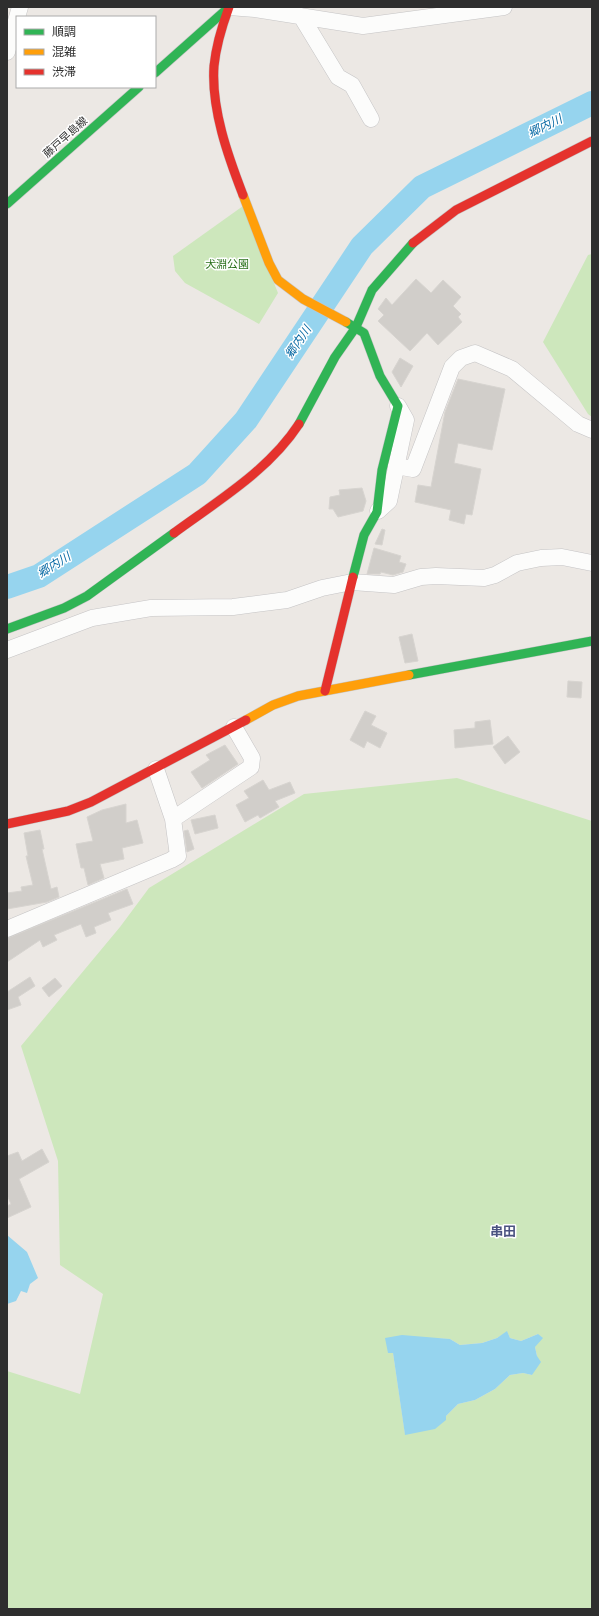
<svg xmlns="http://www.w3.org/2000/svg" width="599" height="1616" viewBox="0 0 599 1616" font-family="'Public Sans','Noto Sans JP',sans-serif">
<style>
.green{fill:#cde7bc;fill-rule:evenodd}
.water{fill:#96d4ee}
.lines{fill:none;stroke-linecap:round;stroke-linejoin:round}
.river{stroke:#96d4ee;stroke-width:24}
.building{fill:#d1ceca;stroke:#d7d4d0}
.street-casing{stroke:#c5c4c5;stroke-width:17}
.fast-casing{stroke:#c5c4c5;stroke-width:10}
.slow-casing{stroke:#c5c4c5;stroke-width:10}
.jam-casing{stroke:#c5c4c5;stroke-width:10}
.street{stroke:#fcfcfb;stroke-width:16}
.fast{stroke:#30b455;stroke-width:9}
.slow{stroke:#ff9f0a;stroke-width:9}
.jam{stroke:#e5322d;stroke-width:9}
.labels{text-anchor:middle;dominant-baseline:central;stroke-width:3;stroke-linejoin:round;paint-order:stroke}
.street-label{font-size:11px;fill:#2e2e2e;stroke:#fff}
.park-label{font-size:11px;fill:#286f19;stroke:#fff}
.water-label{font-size:12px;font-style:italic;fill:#0a6ba5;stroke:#fff}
.quarter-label{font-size:13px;font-weight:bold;fill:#4b5381;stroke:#fff}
</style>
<rect width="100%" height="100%" fill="#ece8e4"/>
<path class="green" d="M243,206L278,293L259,324L185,283L175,271L173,256Z
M592,254V417L588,414L543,342L588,255Z
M457,778L592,821V1609H7V1371L80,1394L103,1294L60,1265L58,1161L21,1046L120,927L149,888L205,854L304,794ZM507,1332L510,1338L521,1341L538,1334L535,1347L537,1356L532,1375L523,1373L510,1375L495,1389L475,1400L458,1404L446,1416L405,1434L393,1353L431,1338L450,1339L460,1345L482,1343L497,1338Z"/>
<path class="water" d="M7,1235L27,1252L38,1278L30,1284L27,1293L21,1291L16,1301L7,1304Z
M507,1331L510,1338L521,1341L538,1334L543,1338L535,1347L537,1356L541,1362L532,1375L523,1373L510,1375L495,1389L475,1400L458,1404L446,1416V1420L435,1429L405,1435L393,1353H388L385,1338L402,1335L450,1339L460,1345L482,1343L497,1338Z"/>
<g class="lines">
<path class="river" d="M7,587L39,576L197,474L246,420L362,246L422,187L592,103"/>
</g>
<path class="building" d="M416,279L431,293L443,280L461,297L453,306L461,314L458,317L462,322L438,345L427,333L410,351L378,321L384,315L378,309L386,298L392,305Z
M400,358L413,366L401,387L392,372Z
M458,379L505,389L492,450L458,443L454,463L481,469L472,515L466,514L464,524L449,520L451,510L415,502L418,485L431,487L445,412Z
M362,488L366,501L363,511L338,517L333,509H329L330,497L340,495L339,490Z
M382,529L385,530L382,545L375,544Z
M374,548L401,556L399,562L406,564L403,572L393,575L381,572L380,574H367Z
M412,634L418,661L405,663L399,637Z
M568,681L582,682L581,698L567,697Z
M365,711L376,716L371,725L387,733L380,748L367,741L364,748L350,740Z
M490,720L493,744L455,748L454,730L475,728V722Z
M508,736L520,752L505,764L493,747Z
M225,745L238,764L202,788L191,772L210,760L206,755Z
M263,780L269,790L290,782L295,793L275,801L279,807L260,818L258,815L245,822L236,805L249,798L244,791Z
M126,804V823L137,820L143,843L122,848L124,859L100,864L104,878L88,885L84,868H81L76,844L93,841L87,817L102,810Z
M215,815L218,828L195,834L191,820Z
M40,830L44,849H42L51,889L57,887L59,897L47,902L7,909V893L22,891L21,887L33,885L26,856H28L24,833Z
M188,830L194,849L187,852L184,831Z
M127,889L133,904L108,913L111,920L94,927L96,933L86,937L81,924L54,935L57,940L43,947L40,940L7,962L8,938Z
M30,977L35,986L18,997L21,1005L7,1010V992Z
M55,978L62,986L49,997L42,988Z
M42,1149L49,1162L19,1179L31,1207L7,1218V1206L11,1204L7,1195V1156L18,1152L22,1161Z"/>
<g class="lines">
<defs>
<path id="street" d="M229,7L255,9L363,26L504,7
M301,16L338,77L352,85L371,119
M7,52L20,7
M396,466L413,469L452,367L461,358L475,353L512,369L578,424L592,430
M378,511L389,501L406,420L398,406
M7,650L92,618L151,608L233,607L287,600L322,588L352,582L394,585L421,577L436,576L484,578L495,575L517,563L541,558L562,557L592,563
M156,769L173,819
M7,929L171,860L178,856L173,819L251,767L252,758L234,727"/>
<path id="fast" d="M155,73L228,8
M7,204L139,87
M346,322L364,333L380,376L398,406L382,470L377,512L364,535L353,577
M299,424L335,357L356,327L372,290L413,243
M7,629L64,608L87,596L174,533
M409,675L592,641"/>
<path id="slow" d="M243,195L269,263L278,280L303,299L346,322
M246,720L273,705L298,696L409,675"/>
<path id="jam" d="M229,7C222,26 216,46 214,66C211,109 228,156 243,195
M413,243L456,210L592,141
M174,533C219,500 269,470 299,424
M325,691L353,577
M7,824L68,811L91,802L246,720"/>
</defs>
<use href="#street" class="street-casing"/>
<use href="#fast" class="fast-casing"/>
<use href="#slow" class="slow-casing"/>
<use href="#jam" class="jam-casing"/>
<use href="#street" class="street"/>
<use href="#fast" class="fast"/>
<use href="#slow" class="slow"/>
<use href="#jam" class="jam"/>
</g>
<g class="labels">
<g class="street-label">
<text transform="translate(65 137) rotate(-42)">藤戸早島線</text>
</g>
<g class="park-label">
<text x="227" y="264">犬淵公園</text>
</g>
<g class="water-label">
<text transform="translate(545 126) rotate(-26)">郷内川</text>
<text transform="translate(298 342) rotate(-56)">郷内川</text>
<text transform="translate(54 565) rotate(-32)">郷内川</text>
</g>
<g class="quarter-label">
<text x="503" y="1231">串田</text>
</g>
</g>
<rect width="599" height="1616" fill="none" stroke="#2e2e2e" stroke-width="16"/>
<rect x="16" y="16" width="140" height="72" fill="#ffffff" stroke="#ababab"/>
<rect x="24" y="29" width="20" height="6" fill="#30b455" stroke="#ababab"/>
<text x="52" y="36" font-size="12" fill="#2e2e2e">順調</text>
<rect x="24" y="49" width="20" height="6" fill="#ff9f0a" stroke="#ababab"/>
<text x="52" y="56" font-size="12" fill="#2e2e2e">混雑</text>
<rect x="24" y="69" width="20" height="6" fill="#e5322d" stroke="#ababab"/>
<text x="52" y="76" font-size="12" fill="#2e2e2e">渋滞</text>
</svg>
